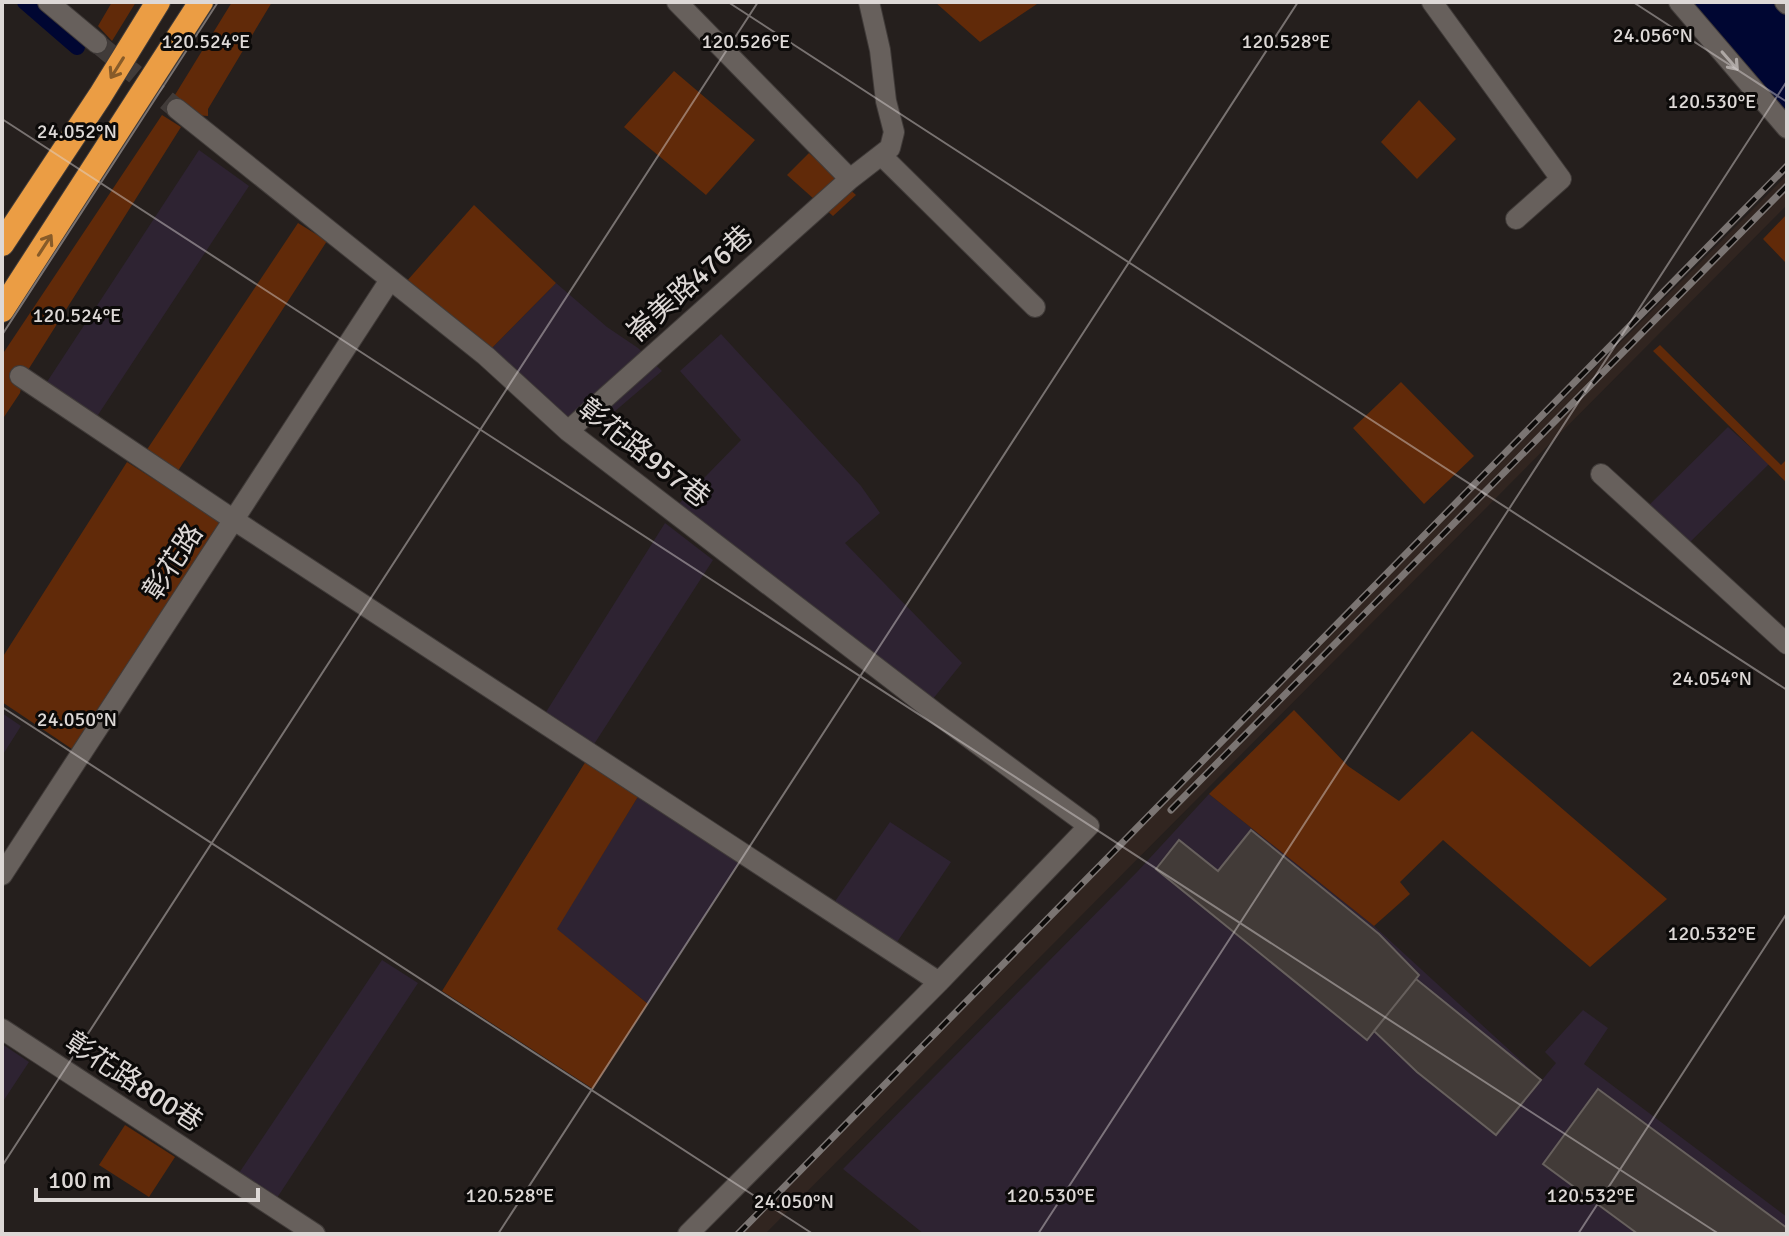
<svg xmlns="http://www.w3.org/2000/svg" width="1789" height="1236" viewBox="0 0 1789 1236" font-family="Signika,'Noto Sans TC',sans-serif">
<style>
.built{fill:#312520}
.industrial{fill:#2e2332}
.green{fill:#612a09}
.water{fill:#000632}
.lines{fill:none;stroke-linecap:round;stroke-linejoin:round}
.canal{stroke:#000632;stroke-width:16}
.building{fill:#423b38;stroke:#67605d;stroke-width:2}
.minor-tunnel{stroke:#413b39;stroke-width:20;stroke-dasharray:20 10;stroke-linecap:butt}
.minor-casing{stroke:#403b39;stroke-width:22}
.highway-casing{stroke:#403b39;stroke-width:26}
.minor{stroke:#67605c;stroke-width:20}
.highway{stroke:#eb9d44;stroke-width:24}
.rail-casing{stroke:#7b7573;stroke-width:7}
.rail{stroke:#0c0a09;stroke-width:4;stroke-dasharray:12;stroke-linecap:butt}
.oneway{stroke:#aea8a5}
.oneway2{stroke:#875b29}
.ticks{fill:none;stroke:#ddd8d6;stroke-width:2;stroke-opacity:0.45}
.labels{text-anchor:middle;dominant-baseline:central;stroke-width:6;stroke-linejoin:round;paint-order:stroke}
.street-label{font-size:28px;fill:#ddd8d6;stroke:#0c0a09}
.ticks-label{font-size:20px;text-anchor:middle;fill:#ddd8d6;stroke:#0c0a09;stroke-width:6;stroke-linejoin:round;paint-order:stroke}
</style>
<rect width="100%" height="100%" fill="#251f1d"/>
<path class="built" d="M1787,175V205L765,1234H733Z"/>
<path class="industrial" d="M199,150L249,186L92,424L41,391Z
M556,283L607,327L638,348L662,371L607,418L579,432L489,351Z
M721,334L861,486L880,513L845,543L962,663L928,705L673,510L741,440L680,371Z
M1728,427L1769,464L1681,551L1641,513Z
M665,523L713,560L589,752L541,720Z
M2,713L21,726L2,756Z
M1209,794L1374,926L1542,1080L1556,1063L1545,1052L1583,1010L1608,1028L1584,1064L1787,1217V1234H924L843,1169L1137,872Z
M639,795L739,862L648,1004L556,929Z
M890,822L951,862L891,951L829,910Z
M382,960L418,983L273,1204L235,1179Z
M2,1044L29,1062L2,1103Z"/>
<path class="green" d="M112,2H136L112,41L98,26Z
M232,2H272L208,109V116L194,115L170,103Z
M935,2H1040L980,42Z
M674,71L755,140L706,195L624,127Z
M1419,100L1456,139L1417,179L1381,142Z
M162,115L181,127L23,378L20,393L2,420V355Z
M809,153L856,195L833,216L787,175Z
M474,205L556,283L489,351L406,282Z
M1787,214V264L1763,239Z
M298,223L327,241L174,477L142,457Z
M1660,345L1781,465L1787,459V483L1653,351Z
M1401,382L1474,456L1424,504L1353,428Z
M127,462L220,521L223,530L78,753L2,702V658Z
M1294,710L1348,766L1399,801L1472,731L1667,899L1590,967L1443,840L1400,882L1410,894L1374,926L1209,794Z
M586,761L639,795L557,929L648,1004L593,1089L442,991Z
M125,1125L175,1157L149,1197L99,1165Z"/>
<path class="water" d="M1690,2H1775L1787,17V113Z"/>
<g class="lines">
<path class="canal" d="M25,2L77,47"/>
</g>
<path class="building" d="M1251,830L1379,934L1419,975L1367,1040L1156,869L1179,840L1218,871Z
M1416,979L1541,1080L1496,1135L1417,1072L1374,1031Z
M1598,1089L1787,1228V1234H1638L1543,1164Z"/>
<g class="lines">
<path class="minor-tunnel" d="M97,43L177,109"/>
<defs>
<path id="minor" d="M48,2L97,43
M677,2L850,179
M1432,2L1561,179L1516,219
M1679,2L1787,128
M1785,2L1787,4
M177,109L486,356L568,431L941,717L1089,826L939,982L688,1234
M882,156L1035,307
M20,376L234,520L939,982
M568,431L850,179L890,148L894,132L886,101L880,50L869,2
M1601,474L1787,644
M2,875L390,280
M2,1029L315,1234"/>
<path id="highway" d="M2,244L100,96L158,2
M2,310L201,2"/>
</defs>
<use href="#minor" class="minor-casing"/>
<use href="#highway" class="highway-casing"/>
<use href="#minor" class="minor"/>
<use href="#highway" class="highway"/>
<defs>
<path id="rail" d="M1171,810L1787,186
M738,1234L1787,166"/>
</defs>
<use href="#rail" class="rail-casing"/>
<use href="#rail" class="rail"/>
</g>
<defs><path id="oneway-shaft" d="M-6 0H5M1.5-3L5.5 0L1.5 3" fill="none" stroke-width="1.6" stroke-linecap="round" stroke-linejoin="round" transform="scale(2)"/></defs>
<use class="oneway" href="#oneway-shaft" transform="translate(1730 61) rotate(49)"/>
<g class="oneway2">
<use href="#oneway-shaft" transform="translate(117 68) rotate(122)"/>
<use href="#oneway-shaft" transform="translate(45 245) rotate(-57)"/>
</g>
<path class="ticks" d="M728,2L1787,690M1633,2L1787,102M2,119L1719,1234M2,335L218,2M2,707L813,1234M2,1166L758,2M498,1234L1298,2M1038,1234L1787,81M1578,1234L1787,913"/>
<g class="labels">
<g class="street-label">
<text transform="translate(690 284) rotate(-42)">崙美路476巷</text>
<text transform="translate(644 453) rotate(38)">彰花路957巷</text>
<text transform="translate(173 562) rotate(-57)">彰花路</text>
<text transform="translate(134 1082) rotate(33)">彰花路800巷</text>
</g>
</g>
<g class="ticks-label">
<text x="1653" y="42">24.056°N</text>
<text x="1286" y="48">120.528°E</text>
<text x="206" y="48">120.524°E</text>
<text x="746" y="48">120.526°E</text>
<text x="1712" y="108">120.530°E</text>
<text x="77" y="138">24.052°N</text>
<text x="77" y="322">120.524°E</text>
<text x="1712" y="685">24.054°N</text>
<text x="77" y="726">24.050°N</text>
<text x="1712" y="940">120.532°E</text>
<text x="510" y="1202">120.528°E</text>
<text x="1051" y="1202">120.530°E</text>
<text x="1591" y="1202">120.532°E</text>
<text x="794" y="1208">24.050°N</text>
</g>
<rect width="1789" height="1236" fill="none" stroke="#ddd8d6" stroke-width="8"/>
<path d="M36 1188v12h222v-12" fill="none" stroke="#ddd8d6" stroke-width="4"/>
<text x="48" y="1188" font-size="24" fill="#ddd8d6" stroke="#0c0a09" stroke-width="6" paint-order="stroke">100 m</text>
</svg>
